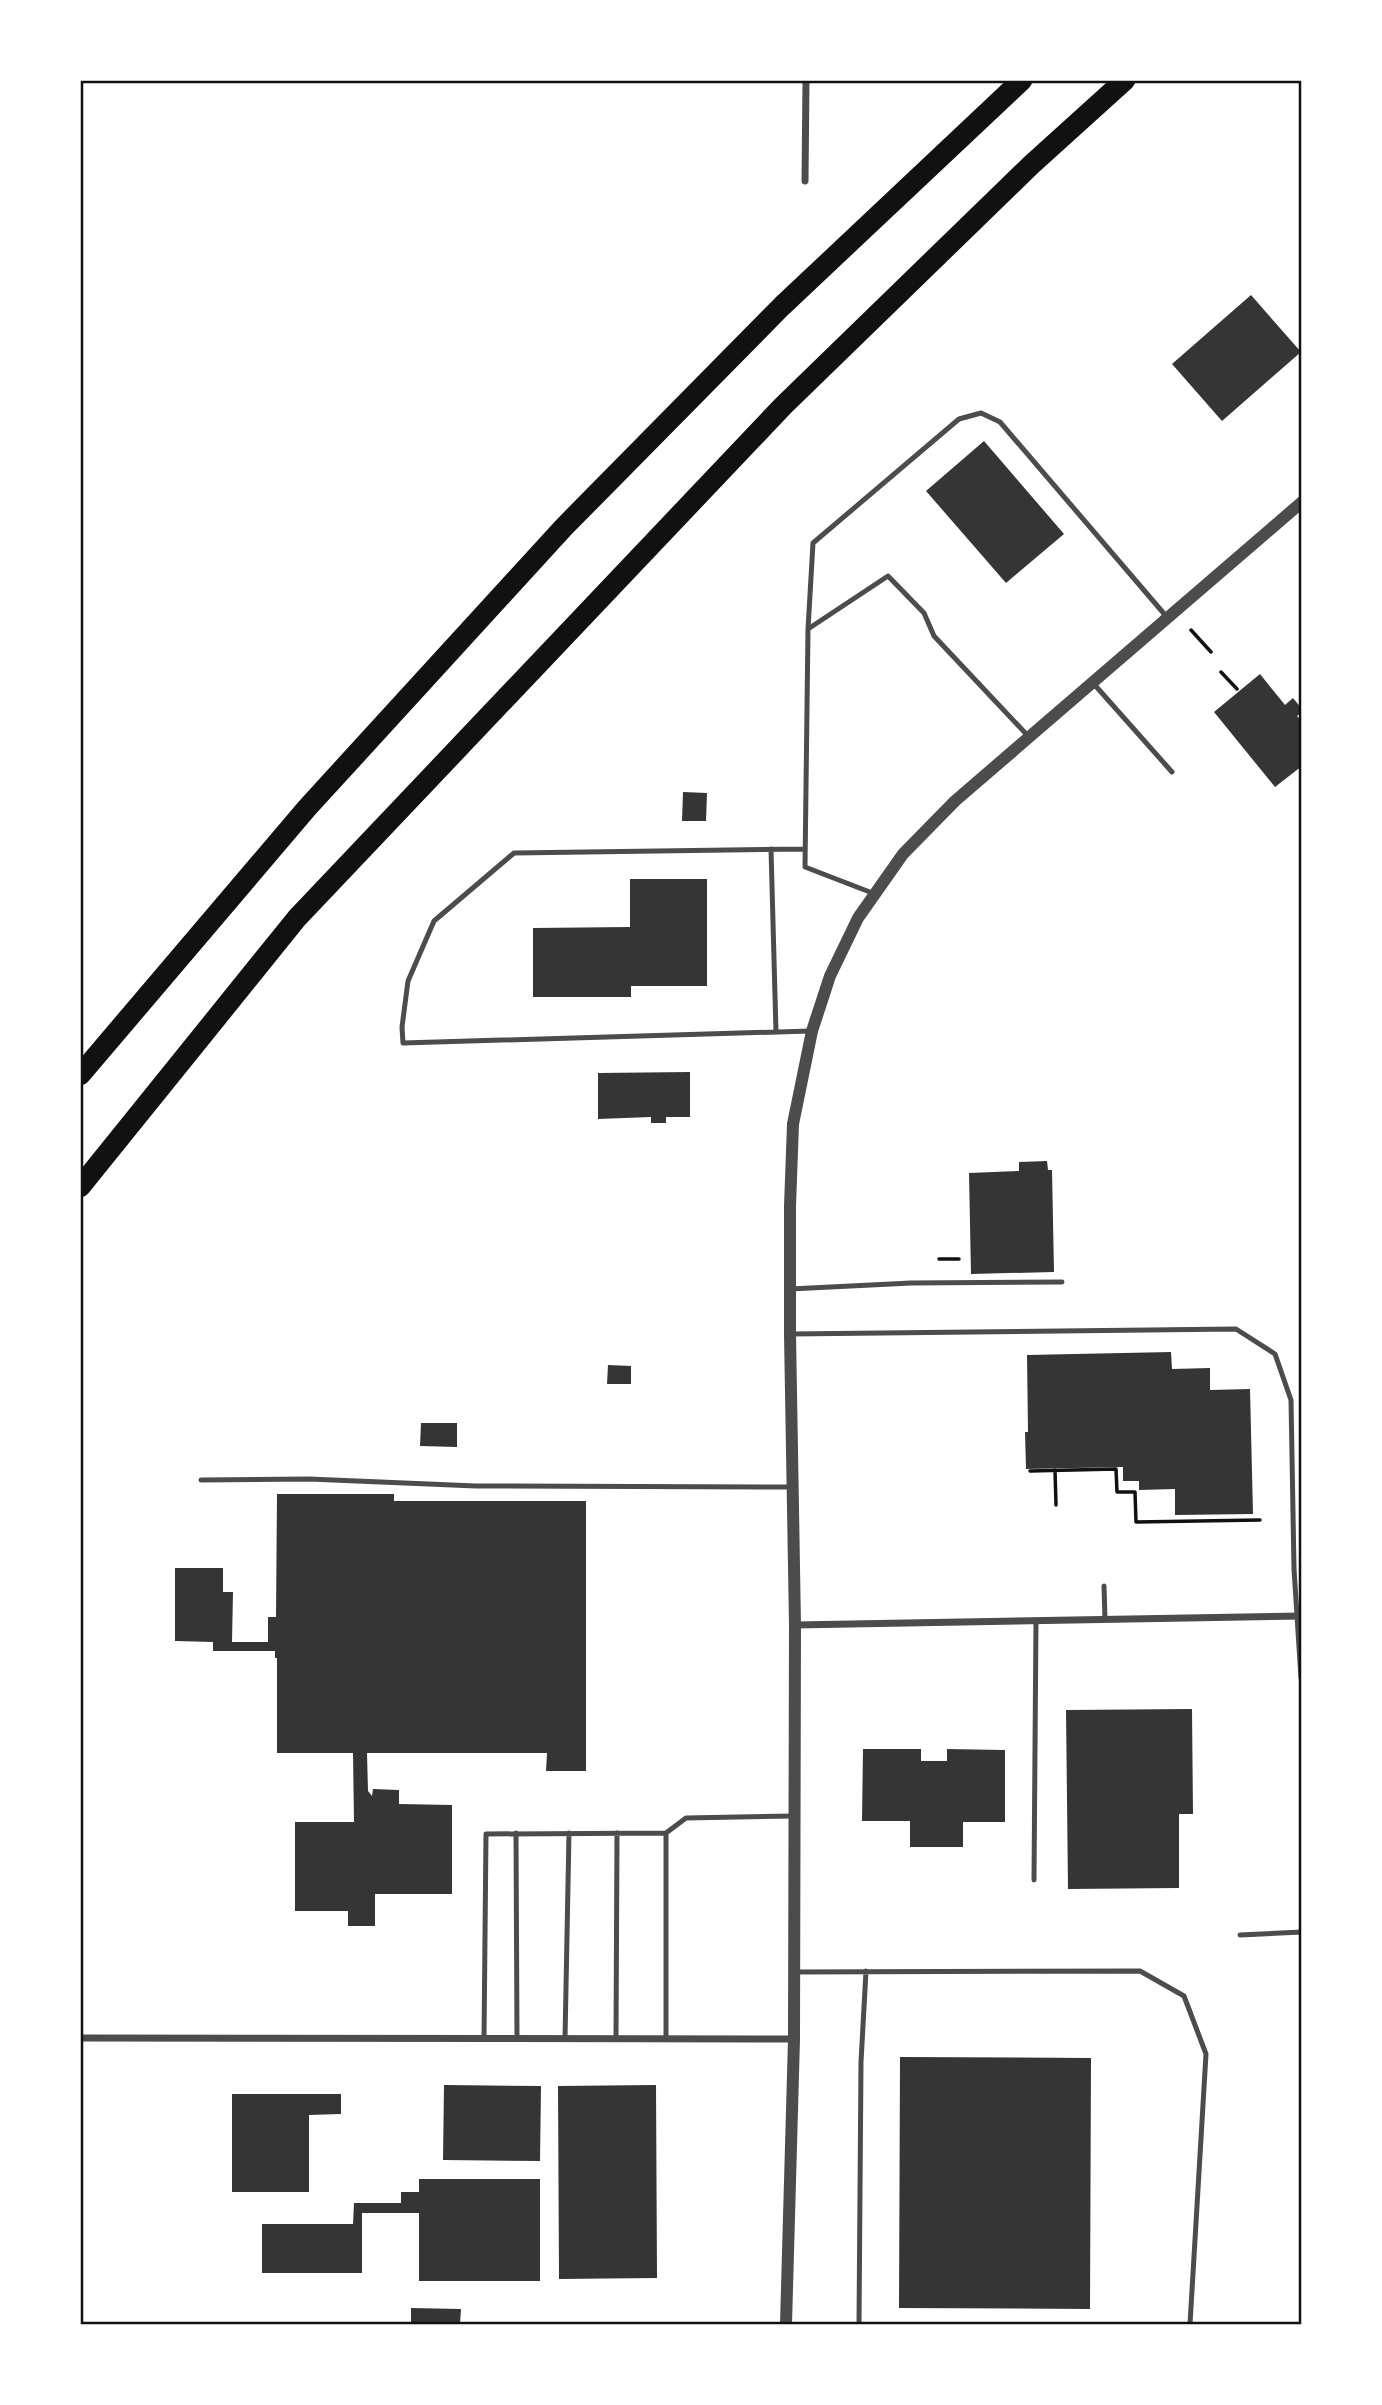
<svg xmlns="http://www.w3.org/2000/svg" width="1382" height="2405" viewBox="0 0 1382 2405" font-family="'Roboto Condensed',sans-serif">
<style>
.building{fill:#353535}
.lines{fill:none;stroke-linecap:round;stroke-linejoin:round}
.path{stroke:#111;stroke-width:3.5}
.service{stroke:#4c4c4c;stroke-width:5}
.minor{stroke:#4c4c4c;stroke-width:7}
.tertiary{stroke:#4c4c4c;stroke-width:12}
.motorway{stroke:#111;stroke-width:21}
.neatline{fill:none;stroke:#111;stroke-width:2.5}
</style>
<rect width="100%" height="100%" fill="#fff"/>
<path class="building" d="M1251,295L1301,352L1222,421L1172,364Z
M984,441L1064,534L1006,583L926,491Z
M1260,674L1285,705L1293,698L1302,709V712L1297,716L1302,722V766L1275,787L1214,712Z
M683,792L707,793L706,821H682Z
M630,879H707V986H631V997H533V928L630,927Z
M690,1072V1117H666V1123H651V1117L598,1119V1073Z
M1047,1161L1048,1170H1052L1054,1272L971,1274L969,1173L1019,1171V1162Z
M1171,1352L1172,1369L1210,1368V1390L1250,1389L1253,1514L1175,1515V1489L1139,1490V1481H1123V1467L1026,1469L1025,1432H1028L1027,1355Z
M608,1365L631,1366V1384H607Z
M421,1423H457V1447L420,1446Z
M277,1494H394V1501H586V1771H546L547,1753H367L368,1791L372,1796L373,1789L399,1790V1804L452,1805V1894H375V1926H348V1911H295V1822H354L353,1753H277V1658H275V1651H213V1642L175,1641V1568H223V1592H233L232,1642H268V1617H276Z
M1192,1709L1193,1814H1179V1888L1068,1889L1066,1710Z
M863,1749H921V1761H947V1749L1005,1750V1822H963V1847H910V1821H862Z
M900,2057L1091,2058L1090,2309L899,2308Z
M444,2085L541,2086L540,2161L443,2160Z
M656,2085L657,2278L559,2279L558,2086Z
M232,2094H341V2114L309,2115V2192H232Z
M419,2179H540V2281H419V2213H362V2273H262V2224H353L354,2203H401V2192H419Z
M411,2308L461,2309L460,2324H411Z"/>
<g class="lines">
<path class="path" d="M1191,630L1211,652
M1221,672L1237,689
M939,1259H959
M1055,1470L1056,1505
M1030,1471L1116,1469L1117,1492H1135L1136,1522L1260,1520"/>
<path class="service" d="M808,629L805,867L875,894
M1093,683L1172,772
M1029,737L934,636L924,613L888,576L808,629L813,543L959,419L981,413L1000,422L1166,616
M771,849L776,1032
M805,849L514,853L434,921L408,981L402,1027L403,1043L810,1031
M790,1289L911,1283L1062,1282
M790,1334L1236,1329L1275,1354L1291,1400L1294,1569L1301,1678
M201,1480L309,1479L476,1486L792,1487
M1104,1586L1105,1619
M1302,1678V1767
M516,1833L517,2039
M666,1833V2039
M1034,1880L1036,1620
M1240,1935L1302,1932
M794,1972L1140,1971L1184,1996L1206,2054L1190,2324
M484,2039L486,1834L666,1833L686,1818L793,1816
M565,2039L569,1833
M616,2039L617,1833
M859,2324L861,2062L866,1971"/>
<path class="minor" d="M805,181L806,80
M795,1625L1302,1616
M80,2038L794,2039"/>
<path class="tertiary" d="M786,2324L794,2039L795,1625L790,1334V1206L793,1124L812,1031L830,976L858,918L903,854L955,801L1302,502"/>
<path class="motorway" d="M80,1075L307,808L564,527L782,306L1022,80
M80,1187L297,918L783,406L1031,165L1125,80"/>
</g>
<rect width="1382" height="2405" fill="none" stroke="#ffffff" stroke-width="164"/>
<rect x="82" y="82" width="1218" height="2241" class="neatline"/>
</svg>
